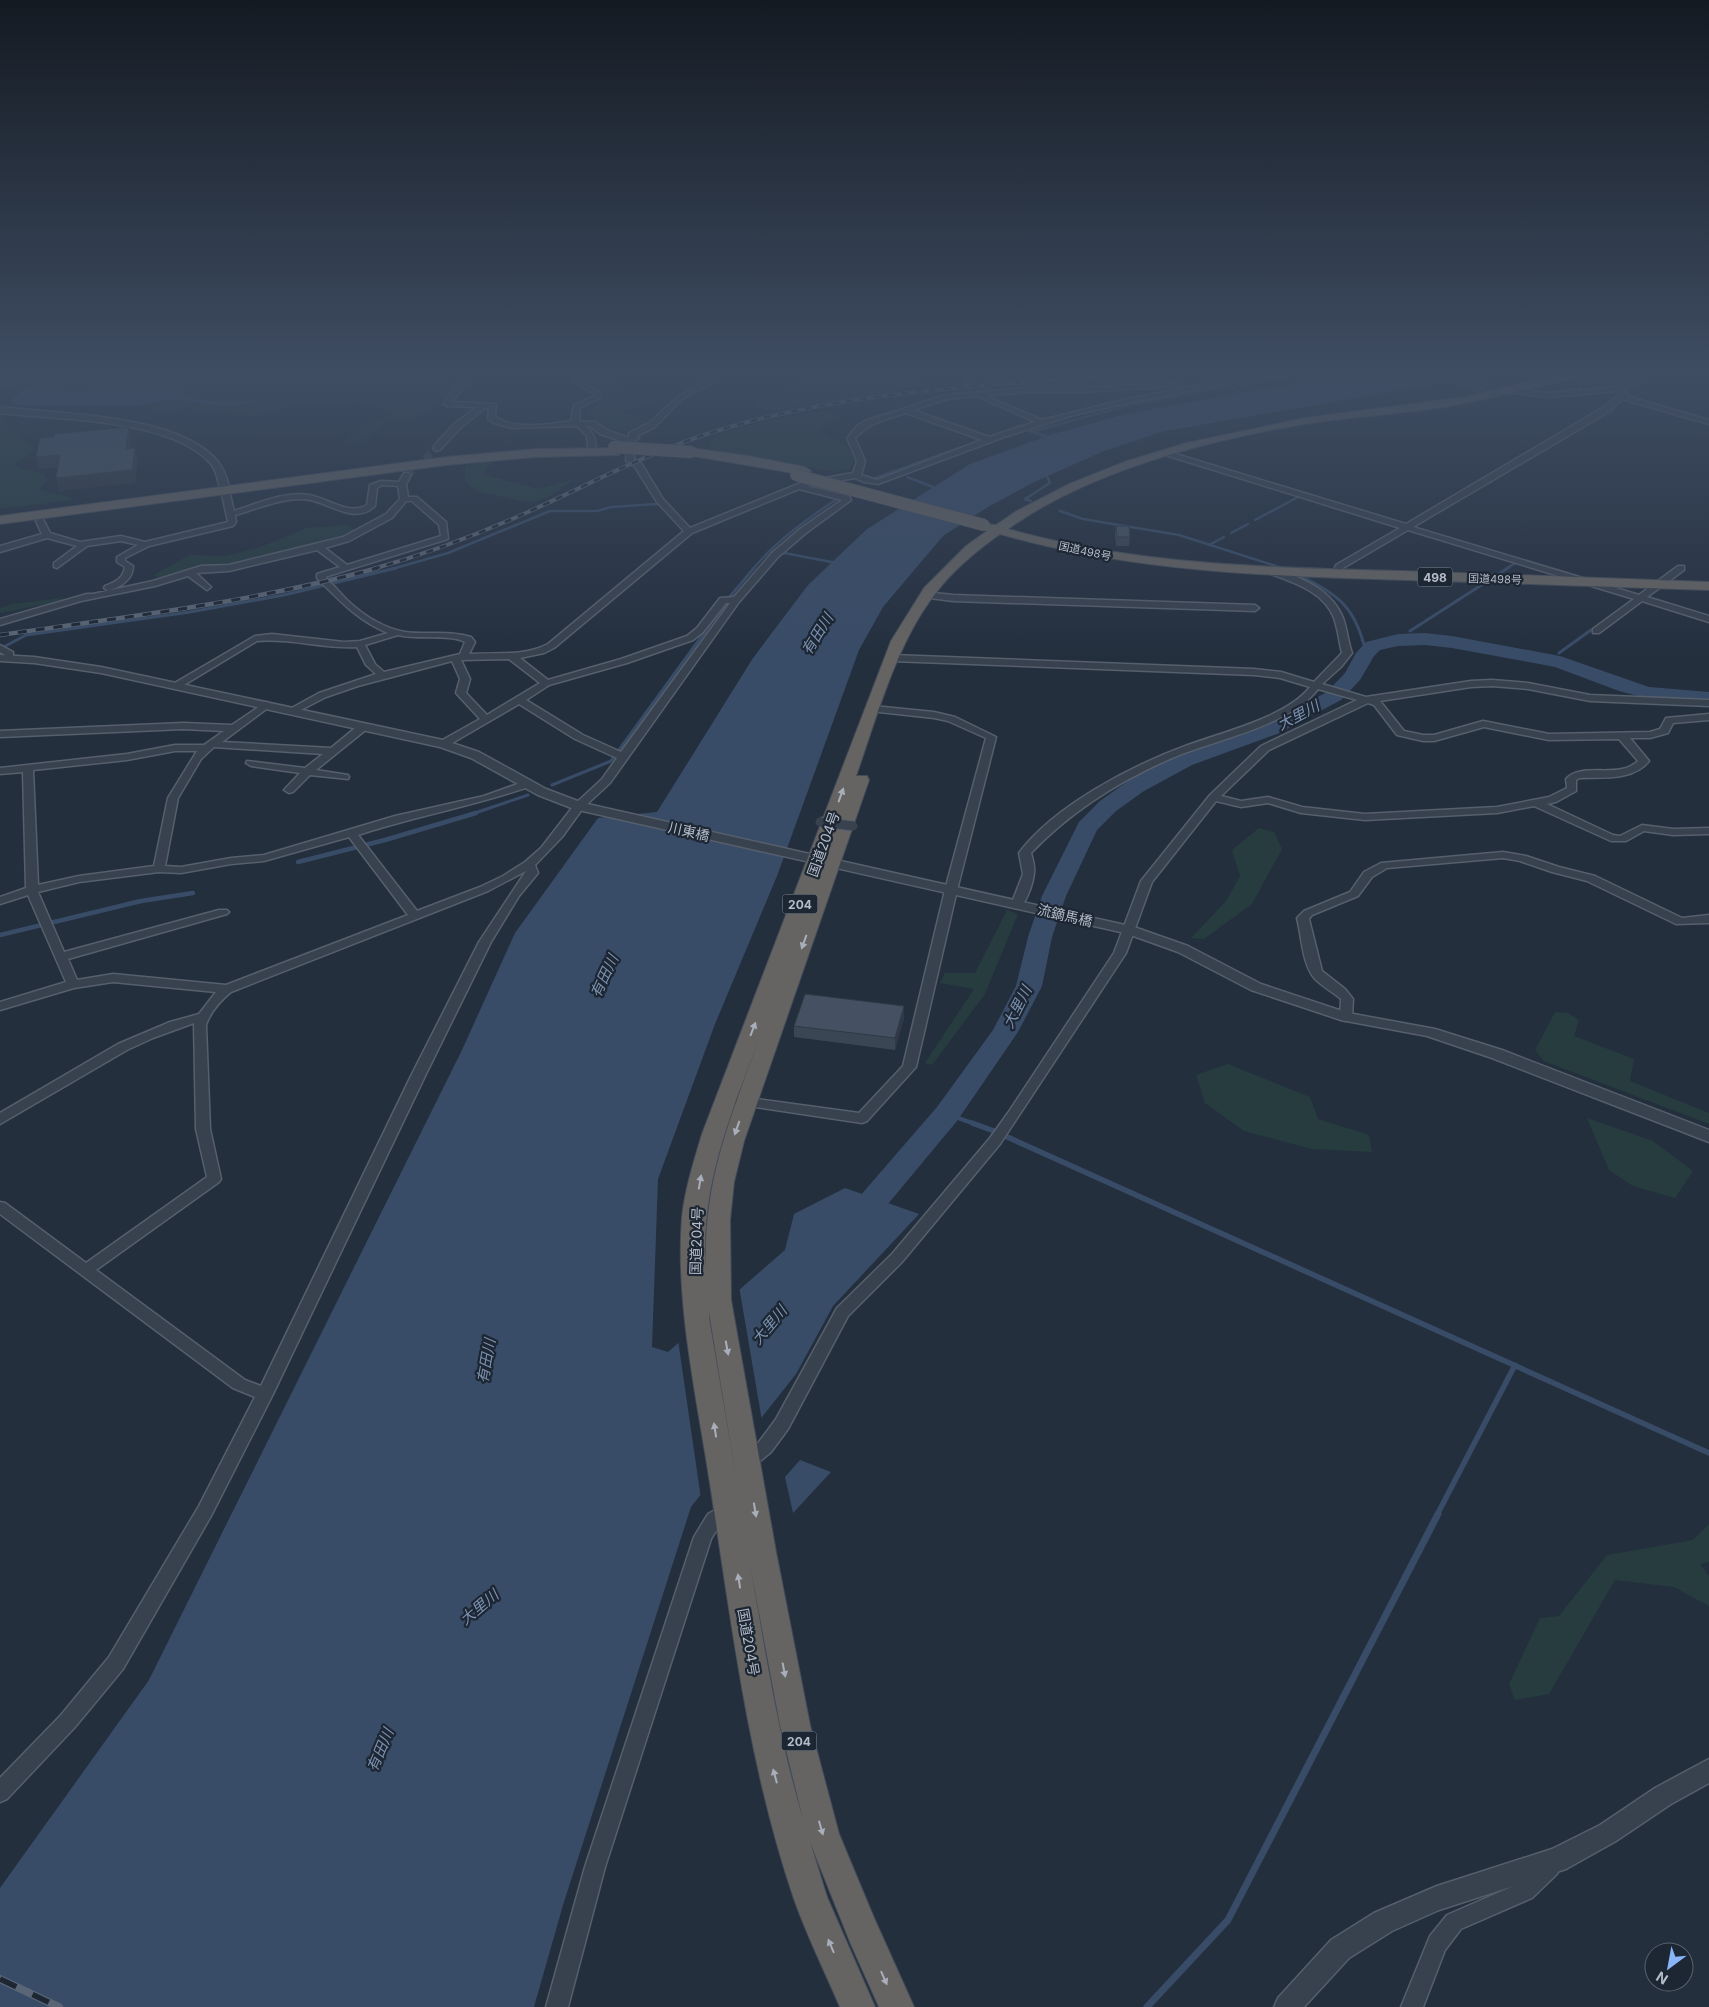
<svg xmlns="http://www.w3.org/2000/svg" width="1709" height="2007" viewBox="0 0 1709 2007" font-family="Inter,'Noto Sans JP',sans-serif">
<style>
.green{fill:#263c3f}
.water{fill:#394c67}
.pier{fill:#242f3e}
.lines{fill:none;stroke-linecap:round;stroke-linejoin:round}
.stream-far4{stroke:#394c67;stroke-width:2.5}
.stream-far3{stroke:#394c67;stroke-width:3}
.stream-far2{stroke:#394c67;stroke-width:4.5}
.stream-far1{stroke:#394c67;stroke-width:5.5}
.stream{stroke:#394c67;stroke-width:7}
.river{fill:#394c67;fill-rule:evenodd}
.minor-tunnel{stroke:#3a4453;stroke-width:8;stroke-dasharray:8 4;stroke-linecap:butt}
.pedestrian-casing{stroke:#565f6c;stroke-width:7}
.minor-casing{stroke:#565f6c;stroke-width:3}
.tertiary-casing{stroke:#565f6c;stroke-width:3}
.trunk-casing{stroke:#434c59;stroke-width:2}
.pedestrian{stroke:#38414e;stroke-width:5.5}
.minor{fill:#38414e;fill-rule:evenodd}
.tertiary{fill:#38414e;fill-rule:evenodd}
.trunk{fill:#656462;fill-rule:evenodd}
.rail-far2-casing{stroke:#5a6575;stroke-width:4}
.rail-far1-casing{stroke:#5a6575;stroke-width:4.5}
.rail-casing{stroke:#5a6575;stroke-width:8}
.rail-far2{stroke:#1d2633;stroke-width:2.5;stroke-dasharray:7;stroke-linecap:butt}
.rail-far1{stroke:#1d2633;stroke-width:3;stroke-dasharray:9;stroke-linecap:butt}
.rail{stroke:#1d2633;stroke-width:5.5;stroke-dasharray:18;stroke-linecap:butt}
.pedestrian-bridge-casing{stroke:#565f6c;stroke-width:11;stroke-linecap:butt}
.trunk-bridge-casing{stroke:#434c59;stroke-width:13;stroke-linecap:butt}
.pedestrian-bridge{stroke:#38414e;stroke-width:9}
.trunk-bridge{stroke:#656462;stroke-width:12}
.wall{fill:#3b4654}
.shaded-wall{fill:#303945}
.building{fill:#455162;stroke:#303945}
.oneway{fill:#a8afba}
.labels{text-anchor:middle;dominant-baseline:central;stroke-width:4.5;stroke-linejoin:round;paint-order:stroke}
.far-street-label{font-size:11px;fill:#b4bcc9;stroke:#1d2633}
.shield{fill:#1d2633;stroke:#878f9c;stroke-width:1}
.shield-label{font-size:12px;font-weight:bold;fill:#b4bcc9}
.street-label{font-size:14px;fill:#b4bcc9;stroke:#1d2633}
.water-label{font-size:15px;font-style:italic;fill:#7c92b1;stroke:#1d2633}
</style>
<rect width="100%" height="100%" fill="#242f3e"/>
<path class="green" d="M31,373H69C81,385 103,375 117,373C122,373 129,373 134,373C124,389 61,396 48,382L52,378L0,392V379Z
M221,373H421L446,380L456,386C443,402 429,412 409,419C404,421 396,419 390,421C376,427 364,448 347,440L363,426L393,413L359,401L301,403L253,416L186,408L157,413L150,411L152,404L173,399C184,383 204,379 221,373Z
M586,373H617L609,377L621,392L645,394L659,402L622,411L647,422L631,431L606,430L589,412L605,394L583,380Z
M809,373H909L925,386L773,411L753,407L762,398L797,388Z
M1164,373L1143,382L1081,389L1030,386C1019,391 987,395 977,389Z
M826,411L838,416L820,430L847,446L855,460L849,469L836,472L710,450V439C748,424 786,416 826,411Z
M0,414L4,415L8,429L36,448L16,464L21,469L44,474L47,480L40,489C51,495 64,493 74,500L0,509Z
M494,460L482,474L539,489L575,479L548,497L531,503L480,492L465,482V466Z
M346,525L358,531L317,545L265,555L236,564L201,566L160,578L153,575L190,555L225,556L258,548L307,528Z
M61,598L63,601L0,613V608L12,604Z
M1259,828L1274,832L1282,849L1252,904L1204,939L1191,938L1226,901L1240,876L1232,850Z
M1007,910L1018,914L985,994L932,1065L925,1063L974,989L940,983L945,973H975Z
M1555,1012L1568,1013L1579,1020L1574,1036L1634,1059L1630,1081L1709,1113V1124L1544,1061L1535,1050Z
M1228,1064L1310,1097L1318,1119L1369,1135L1372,1152L1312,1149L1244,1131L1205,1103L1196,1075Z
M1587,1118L1653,1141L1693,1171L1675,1198L1633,1186L1609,1170Z
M1709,1524V1562L1700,1564L1709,1576V1606L1674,1587L1615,1580L1549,1694L1515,1700L1509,1684L1540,1618L1559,1616L1607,1555L1693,1540Z"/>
<path class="water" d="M134,373H151L161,377L181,376L194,373H221L189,385L179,391L180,395L193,399L220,402L263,401L237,405H214L173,399L139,405L27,406L15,405L11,401L25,387L53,377L48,382C60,397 124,388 134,373Z
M1353,373H1498L1161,432L1104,451L1034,482L988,507L943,536L883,607L859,650L777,876L715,1024L658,1179L652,1347L668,1352L785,1250L794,1214L845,1188L919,1214L833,1306L796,1374L691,1507L563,1905L534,2007H0V1888L149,1680L462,1050L515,933L598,818L657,812L753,658L808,585L867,529L970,464L1050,435L1125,414Z
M800,1460L831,1472L793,1513L785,1477Z"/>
<path class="pier" d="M739,1286L762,1421L701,1499L678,1340Z"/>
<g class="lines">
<path class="stream-far4" d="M1196,373L1205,377
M1468,378L1489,386
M1231,387L1243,394
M1525,390L1551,392L1581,388L1580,384L1599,379L1612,384L1635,379
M1030,431L1051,438
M1031,432L1133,404L1305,373
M907,477L938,489
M872,479L1018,427L1020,428
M1031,501L1025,499L1050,483L1045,471
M1060,511L1083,519L1179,535L1282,568
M1255,520L1300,496
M1231,533L1248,524
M1211,544L1224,537
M784,553L837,563
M392,569L448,553L550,511H597L611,507L657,504
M753,569C777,540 806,520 837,499
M1506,569L1515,563"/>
<path class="stream-far3" d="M1298,575C1339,594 1356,608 1366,653
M1497,575L1508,568
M727,600L754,568
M1410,631L1483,584
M0,649L26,635L190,612L284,595L396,568
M1559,653L1591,630
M552,785L611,761L723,607
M472,814L528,795"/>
<path class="stream-far2" d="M298,862L385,840L476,813
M0,935L141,901L193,893
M947,1114L975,1124"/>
<path class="stream-far1" d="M972,1123L994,1131
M1005,1136L1709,1453
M1437,1515L1515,1365"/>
<path class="stream" d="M1147,2007L1228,1920L1438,1514"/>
<path class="river" d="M1425,633L1452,636L1560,656L1649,687L1709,692V704L1649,699L1619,691L1555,667L1534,663L1452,648L1425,645L1398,646L1380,650L1374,656L1360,680L1341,700L1277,734L1192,765L1144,791L1116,811L1097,830L1066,896L1052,937L1042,986L1018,1032L957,1121L863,1234L852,1237L841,1234L837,1226L841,1218L937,1107L993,1030L1016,986L1028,937L1042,896L1079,822L1100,801L1128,781L1176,755L1263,726L1327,692L1345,673L1356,653L1366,642L1398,634Z"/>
<path class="minor-tunnel" d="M967,383L974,391
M407,475L437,448"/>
<defs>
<path id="pedestrian" d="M1444,373L1480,390"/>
<path id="minor" d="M466,373H473L452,402L496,404L495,416C514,431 549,424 571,421L574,405L595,396V394L582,387L573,378L574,373H580L579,378L586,385L600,392L601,397L580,408L579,421L595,422L606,430L629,438V433L649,423L679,396L708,381L716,373H724L712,383L683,398L655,427L637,436L639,438L634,442L636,444L634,460L641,463L663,499L690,528L803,482L853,473L857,461L847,438L858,425L865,421L946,395L1025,388H1081L1181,382L1184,384L1181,386L1081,392H1025L986,396L1042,420L1131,398L1266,373H1283L1131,402L1074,415L1004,437L878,484L864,482L855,478L807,486L849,496L851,500L806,533L778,557L739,602L610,783L583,808L562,837L535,865L538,873L519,896L491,942L425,1076L273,1394L211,1516L123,1669L75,1727L7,1799L0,1802V1778L61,1715L109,1657L199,1506L255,1397L233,1388L0,1214V1202L5,1203L86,1263L207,1177L196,1129L194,1023L153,1038L127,1050L0,1124V1113L118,1044L170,1022L199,1014L216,992L113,982L74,988L0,1010V1002L66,982L28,895L0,904V897L26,888L23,772L0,774V768L127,754L175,745H204L224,731L183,729L0,737V731L183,723L232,725L266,702L269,703V707L222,742L331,748L360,724H368V728L316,770L348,775L349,777L348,779L310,775L293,792L289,793L284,790L300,773L251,766L246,763L247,761L305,768L323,754L214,747L201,759L178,798L165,866L181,867L231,858L264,855L395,816L484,796L523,782H531L532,784L531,786C474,806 415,816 358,835L417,911L480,887L503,876L525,862L541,848L575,804L602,779L617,758L575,739L519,704L447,746H439V742L480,719L456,693L460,679L452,661L358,686L326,697L293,714L290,713V709L319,693L376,674L366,665L357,647C324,649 291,638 257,641L179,688H173V684L255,636L272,634L344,642L360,641L388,633C358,621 338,599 317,578V574L340,567L317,550L229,571L196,573L211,587L207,590L188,576L155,586L81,601L0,625V619L87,594H93L153,581L201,566L229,565L343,537L386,514L400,499L398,486L382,485L377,488L375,506C353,527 326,499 302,499C279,499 256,509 235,515L236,522L233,526L149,546L125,558V561L133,566C133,580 120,587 108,591L104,588L105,586C115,582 123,579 125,567L117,562V557L138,545L121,541L87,546L57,568L54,567V563L77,546L47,538L0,552V546L42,534L36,521L40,519H43L50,533L80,542L121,536L145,542L228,522L221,490L225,488L229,490L234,511C256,504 284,491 309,495C328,498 348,516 367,505L370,485L381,481L399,482L404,473H407L411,475L406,484L408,497H417L446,522L448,539L328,576L326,577L328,581C335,586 341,594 347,600C363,615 383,628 405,632C427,635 449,630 471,637L475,642L469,654C497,652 522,657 548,644L684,531L657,502L635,467L626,461L627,443L600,434L590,426H586C592,432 596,438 596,447L592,449L588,447L587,436L577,426L512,428L494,423L488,419L489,408H485L460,428L440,450H434V446L454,424L477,407L447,406L443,404ZM977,396L1035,422L989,437L913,410L947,399ZM906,413L982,440L877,480L861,475L865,461L855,438C869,423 887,419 906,413ZM799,489L842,500L800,529L772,553L734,597L720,598L697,628L687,636L621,659L548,680L520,658L544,653L554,648L692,533ZM406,501H412L439,525L441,536L347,565L325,548L349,541L392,518ZM726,603H730L621,752L583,735L526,700L549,685L627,663L693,640L703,632ZM398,635C417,640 451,634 465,642L460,654L384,672L375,664L365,645ZM509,659L540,683L487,715L466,693L470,679L461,660ZM175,751H197L168,798L154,866L79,876L38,885L33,770L127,760ZM349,837L408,915L226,985L113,974L77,980L68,959L227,914L229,912L227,910H219L64,952L38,892L79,882L159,872L181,873L231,864L264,861ZM526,871L479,942L411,1076L261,1386L245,1380L96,1270L219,1182L221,1179L210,1129L206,1025C211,1011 220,1001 231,992L488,891Z
M972,373H979L969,384H965L964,383Z
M1646,373H1655L1624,390L1627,394L1626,396L1709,420V424L1622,399L1610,411L1413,527L1639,595L1678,566H1684V570L1647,597L1709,616V622L1642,601L1599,633H1593V629L1634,599L1408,530L1343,568L1339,576H1333L1332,574L1336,565L1400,528L1159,453L1166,451L1406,524L1604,407L1620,394L1618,391L1549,397L1509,392L1506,390L1507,389L1549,393L1619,387Z
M1274,569C1301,577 1332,590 1343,618C1347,629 1348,642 1352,653L1341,667L1322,684L1366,697L1471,681L1492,680L1528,683L1590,695L1709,700V706L1590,701L1528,689L1492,686L1471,687L1380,701L1404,731L1423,735H1434L1483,721L1549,734L1650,732L1660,729L1666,718L1709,714V720L1673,723L1668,733L1650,738H1630L1649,761C1633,781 1603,777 1580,778L1576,780V791L1556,802L1547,804L1613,835L1620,836L1642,825L1673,829L1709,828V834L1673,835L1644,831L1626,841H1611L1534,806L1497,813L1365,820L1301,813L1268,803L1241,807L1216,801L1152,882L1126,953L1000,1144L902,1262L848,1316L788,1429L771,1452L753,1467L747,1469L741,1467L739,1462L741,1457L759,1442L776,1419L837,1308L892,1254L990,1138L1008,1113L1114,953L1141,881L1210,795L1261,746L1357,700L1318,689C1290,726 1214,740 1172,758C1119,781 1070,812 1031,853C1033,860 1035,867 1034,873C1033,883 1026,906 1017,908L1011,905L1023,874L1019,853C1055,805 1133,765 1188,745C1223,732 1287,717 1310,687L1280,678L1254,675L892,661L887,658L892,655L1254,669L1281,672L1314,682L1342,653C1339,641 1338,629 1334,618C1324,592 1295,583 1271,574V570ZM1368,703L1374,705L1397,735L1423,741H1434L1484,727L1549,740L1619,739L1638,761C1618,780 1583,761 1566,779L1567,788L1549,797L1497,807L1365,814L1302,807L1268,797L1241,801L1221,796L1269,750Z
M925,592L953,595L1255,605L1259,608L1255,611L953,601L922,597L921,595Z
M0,645L13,652V660H7L5,655L0,652Z
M873,706L934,712L955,717L996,737L957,890L916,1067L867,1121L862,1123L722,1102L720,1099L722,1096L727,1095L859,1113L903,1066L945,890L986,738L948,721L934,718L870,711L868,709Z
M1503,852L1526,856L1559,867L1595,876L1682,918L1709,915V923L1676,924L1587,881L1552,872L1520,861L1503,858L1387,868L1372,877L1358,896L1312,915L1309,919L1322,971L1345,989L1353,999L1352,1017L1346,1021L1342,1020L1340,1017L1341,999C1333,992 1323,987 1315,979C1302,964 1302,937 1297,918L1304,911L1350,892L1364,872L1381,863Z
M728,1503L734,1505L737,1510L734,1515L720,1524L711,1539L605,1867L568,2007H546L585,1867L694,1537L708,1514Z
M1550,1857L1557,1860L1560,1867L1557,1874L1532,1898L1461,1929L1445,1950L1423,2007H1401L1430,1936L1447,1915L1518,1884L1543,1860Z"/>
<path id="tertiary" d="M0,407C57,414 181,414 218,462C225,470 227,480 230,490L225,493L222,492C217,483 218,472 211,464C171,418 58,420 0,413Z
M0,655L34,657L101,667L443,740L479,752L546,789L583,803L1134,927L1188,946L1261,984L1348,1013L1435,1029L1502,1050L1709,1130V1142L1492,1058L1427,1036L1341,1020L1251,990L1178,952L1125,933L574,809L538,795L471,758L440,747L101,673L34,663L0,661Z
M1709,1759V1783L1671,1804L1616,1841L1566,1869L1439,1910L1392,1931L1349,1958L1304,2007H1274L1278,1998L1331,1940L1374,1913L1437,1886L1552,1849L1600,1825L1655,1788Z"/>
<path id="trunk" d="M1565,373H1584C1576,381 1556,382 1545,385C1512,393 1479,401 1445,407C1405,413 1365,416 1325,421C1222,436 1093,468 1008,529C1136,565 1270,568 1402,571C1505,574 1607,578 1709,582V590C1608,587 1508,583 1407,580C1270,576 1133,572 1000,534C976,551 952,571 935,594C896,644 877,717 856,776H867L869,780L744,1141L734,1182L730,1220L731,1300L776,1552L810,1725L839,1834L874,1918L914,2007H879L850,1942L810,1842L827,1897L875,2007H840C825,1972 807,1936 794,1899C749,1767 732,1627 711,1490C698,1403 675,1305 682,1217C685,1189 694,1161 702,1134L891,641L924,588L966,546L987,531L981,527L983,524L996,525L1015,512L1069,484L1127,461L1186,443L1305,418L1464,397ZM759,1039C730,1120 703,1181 706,1270C699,1188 731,1114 759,1039ZM709,1312L737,1483L709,1318ZM750,1564L780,1725L803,1819C778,1736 765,1650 750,1564Z
M615,448L621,452L619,455L535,457L446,465L0,524V516L446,457L535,449Z
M691,448L749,456L805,467L811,471L805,475L687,455L685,452L687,449Z"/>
</defs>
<use href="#pedestrian" class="pedestrian-casing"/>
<use href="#minor" class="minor-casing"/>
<use href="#tertiary" class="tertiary-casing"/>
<use href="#trunk" class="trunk-casing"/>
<use href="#pedestrian" class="pedestrian"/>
<use href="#minor" class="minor"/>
<use href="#tertiary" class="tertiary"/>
<use href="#trunk" class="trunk"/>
<defs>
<path id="rail-far2" d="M373,569C426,554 477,535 528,512C586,486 643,455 704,435C843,389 995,386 1140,373"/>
<path id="rail-far1" d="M0,635C127,617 254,602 378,568"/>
<path id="rail" d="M0,1979L59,2007"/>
</defs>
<use href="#rail-far2" class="rail-far2-casing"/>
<use href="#rail-far1" class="rail-far1-casing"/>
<use href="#rail" class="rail-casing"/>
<use href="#rail-far2" class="rail-far2"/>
<use href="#rail-far1" class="rail-far1"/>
<use href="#rail" class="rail"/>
<defs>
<path id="pedestrian-bridge" d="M820,822L853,826"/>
<path id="trunk-bridge" d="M614,447L691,452
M796,475L984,525"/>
</defs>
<use href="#pedestrian-bridge" class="pedestrian-bridge-casing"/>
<use href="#trunk-bridge" class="trunk-bridge-casing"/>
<use href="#pedestrian-bridge" class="pedestrian-bridge"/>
<use href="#trunk-bridge" class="trunk-bridge"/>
</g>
<path class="wall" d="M1116,526L1130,537L1129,546H1116L1115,535Z
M904,1006V1018L895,1050L794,1037V1026Z"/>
<path class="shaded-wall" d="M129,427L132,439L129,462L126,449Z
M135,448L138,461L135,483L59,491L56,478Z
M60,455L64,467L39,469L36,457Z
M904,1006V1018L895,1050V1038Z"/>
<path class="building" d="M129,427L126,449L135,448L132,470L56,478L60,455L36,457L40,438L54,437L55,434Z
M1116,526H1129L1130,537H1117Z
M805,994L904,1006L895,1038L794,1026Z"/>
<defs><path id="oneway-solid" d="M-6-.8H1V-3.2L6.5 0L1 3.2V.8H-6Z" transform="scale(1.25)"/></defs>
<g class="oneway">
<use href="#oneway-solid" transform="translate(841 795) rotate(-70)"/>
<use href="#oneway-solid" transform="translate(804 942) rotate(110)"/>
<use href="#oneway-solid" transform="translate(753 1029) rotate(-69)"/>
<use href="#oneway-solid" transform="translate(737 1128) rotate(109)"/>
<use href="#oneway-solid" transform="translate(700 1182) rotate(-80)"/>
<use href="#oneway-solid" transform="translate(727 1348) rotate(80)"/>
<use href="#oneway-solid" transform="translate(715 1430) rotate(-99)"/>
<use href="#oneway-solid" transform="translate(755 1510) rotate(81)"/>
<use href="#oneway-solid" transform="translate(739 1581) rotate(-99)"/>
<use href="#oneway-solid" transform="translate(784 1670) rotate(79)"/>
<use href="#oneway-solid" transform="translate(775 1776) rotate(-105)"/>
<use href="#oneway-solid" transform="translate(821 1828) rotate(74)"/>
<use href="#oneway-solid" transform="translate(831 1946) rotate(-113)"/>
<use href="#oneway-solid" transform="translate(884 1978) rotate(66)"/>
</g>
<linearGradient id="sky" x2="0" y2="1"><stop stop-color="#141a22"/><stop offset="0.57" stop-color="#3f4d63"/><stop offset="1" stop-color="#3f4d63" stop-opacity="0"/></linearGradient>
<rect width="1709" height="654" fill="url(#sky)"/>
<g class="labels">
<g class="far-street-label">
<text transform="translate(1085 551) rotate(12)">国道498号</text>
<text transform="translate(1495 579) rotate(2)">国道498号</text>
</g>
<g class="shield">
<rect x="1417.5" y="567.5" width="35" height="19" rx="4"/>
<rect x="782.5" y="894.5" width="35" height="19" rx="4"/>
<rect x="781.5" y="1731.5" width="35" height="19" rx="4"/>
</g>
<g class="shield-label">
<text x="1435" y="577">498</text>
<text x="800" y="904">204</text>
<text x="799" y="1741">204</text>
</g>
<g class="street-label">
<text transform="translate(689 831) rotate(13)">川東橋</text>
<text transform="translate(823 844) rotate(-70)">国道204号</text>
<text transform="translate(1065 915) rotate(13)">流鏑馬橋</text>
<text transform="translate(696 1241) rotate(-88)">国道204号</text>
<text transform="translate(749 1642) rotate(80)">国道204号</text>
</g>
<g class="water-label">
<text transform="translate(817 634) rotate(-58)">有田川</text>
<text transform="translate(1298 715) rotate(-28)">大里川</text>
<text transform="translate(604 976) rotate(-65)">有田川</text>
<text transform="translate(1017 1007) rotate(-63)">大里川</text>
<text transform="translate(769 1325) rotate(-50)">大里川</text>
<text transform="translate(486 1361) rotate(-80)">有田川</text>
<text transform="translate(479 1607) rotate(-40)">大里川</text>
<text transform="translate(380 1750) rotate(-67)">有田川</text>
</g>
</g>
<g transform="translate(1669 1967) rotate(212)"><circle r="24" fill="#1d2633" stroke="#59626f"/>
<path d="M0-4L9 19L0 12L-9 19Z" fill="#8ab4f8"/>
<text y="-8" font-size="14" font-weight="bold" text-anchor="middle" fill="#b4bcc9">N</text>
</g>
</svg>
